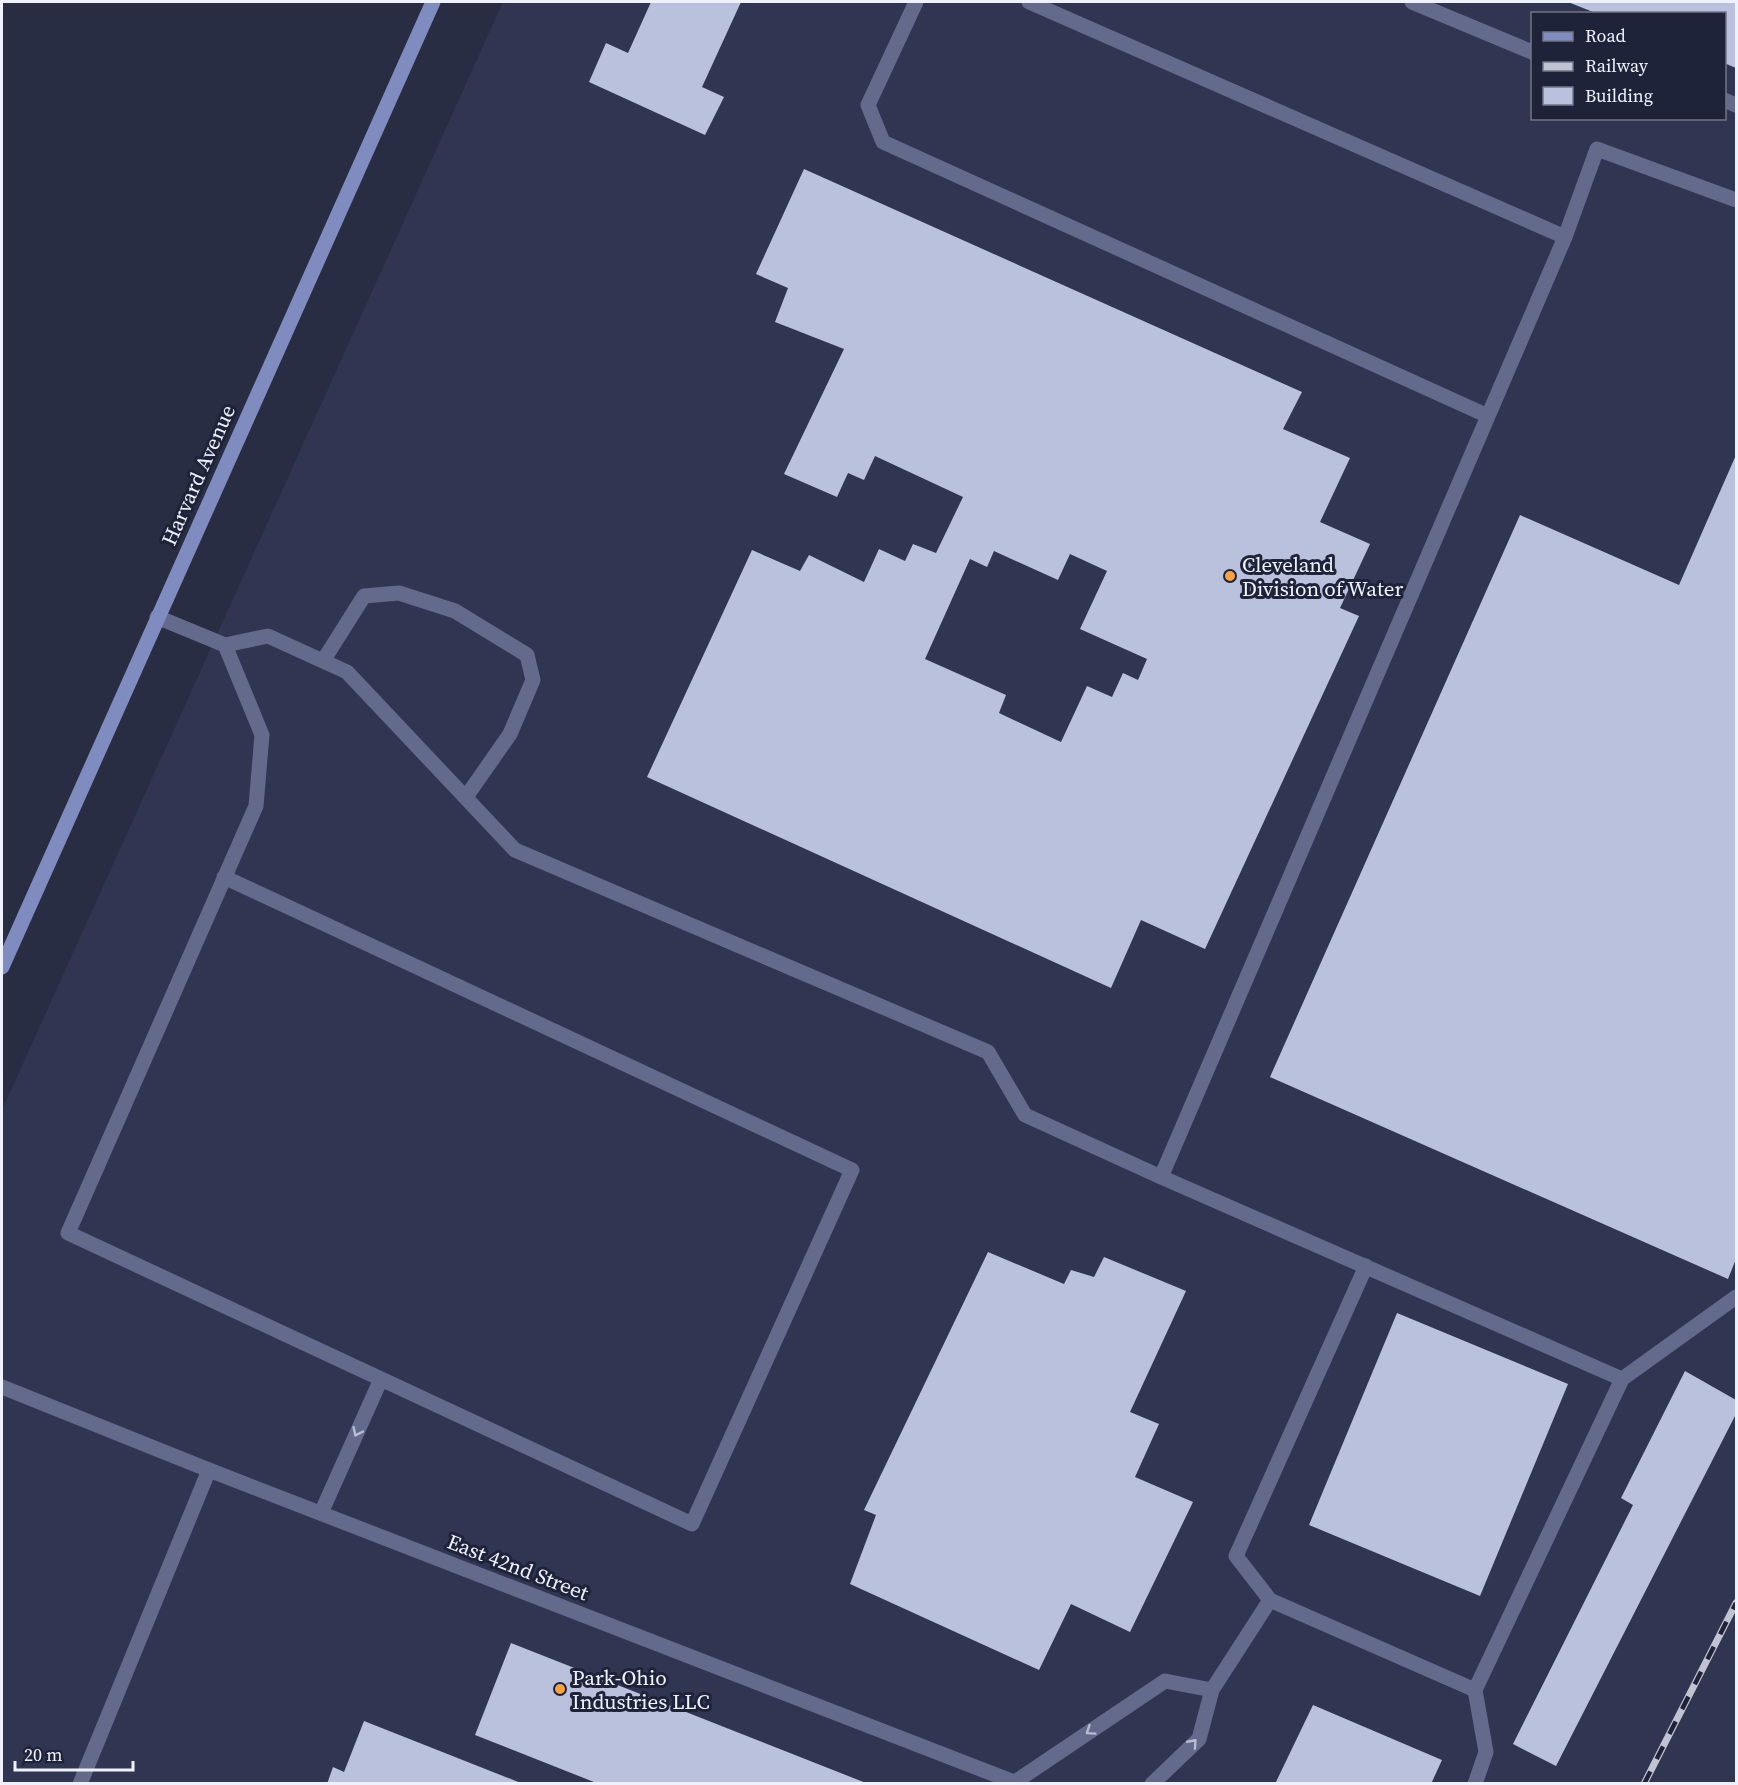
<svg xmlns="http://www.w3.org/2000/svg" width="1738" height="1785" viewBox="0 0 1738 1785" font-family="'Source Serif 4',serif">
<style>
.built{fill:#303652;fill-rule:evenodd}
.building{fill:#bac1dd;fill-rule:evenodd}
.lines{fill:none;stroke-linecap:round;stroke-linejoin:round}
.service{stroke:#636a8b;stroke-width:15}
.minor{stroke:#636a8b;stroke-width:15}
.secondary{stroke:#808bbf;stroke-width:15}
.rail-casing{stroke:#c0c4d2;stroke-width:7}
.rail{stroke:#1f2339;stroke-width:4.5;stroke-dasharray:14;stroke-linecap:butt}
.oneway{stroke:#b7bcd0}
.poi-dot{fill:#f6a247;stroke:#1f2339;stroke-width:2}
.labels{text-anchor:middle;dominant-baseline:central;stroke-width:6;stroke-linejoin:round;paint-order:stroke}
.street-label{font-size:21px;fill:#eff2fe;stroke:#1f2339}
.poi-label{font-size:21px;fill:#eff2fe;stroke:#1f2339;text-anchor:start}
</style>
<rect width="100%" height="100%" fill="#282d43"/>
<path class="built" d="M503,2H1736V1783L2,1784V1110ZM1532,14H1724V118H1532Z"/>
<path class="building" d="M651,2H741L702,87L724,97L705,135L589,82L606,43L628,53Z
M1568,2H1736V68L1724,63V14H1598Z
M804,169L1302,392L1283,429L1350,458L1320,522L1370,544L1340,608L1359,616L1205,949L1141,920L1111,988L647,777L752,550L800,571L809,555L864,582L879,549L905,561L913,544L936,553L963,497L875,456L864,480L848,473L837,497L784,474L844,349L775,322L788,288L756,274ZM994,551L1058,580L1070,554L1107,571L1080,629L1147,659L1138,680L1123,673L1112,697L1087,686L1061,742L999,713L1006,695L925,659L970,559L987,567Z
M1736,455V1259L1728,1279L1270,1077L1520,515L1679,585Z
M988,1252L1064,1284L1071,1270L1094,1277L1104,1257L1186,1291L1130,1412L1159,1424L1135,1477L1193,1502L1130,1632L1071,1604L1039,1670L850,1584L876,1515L864,1510Z
M1397,1313L1568,1384L1480,1596L1309,1525Z
M1685,1371L1736,1400V1414L1556,1766L1513,1744L1633,1505L1621,1498Z
M511,1643L866,1783V1784H599L475,1735Z
M1313,1705L1442,1760L1431,1784H1275Z
M364,1721L521,1783V1784H327L333,1767L344,1772Z"/>
<g class="lines">
<path class="service" d="M916,2L868,105L883,142L1488,416
M1412,2L1532,52
M1724,100L1736,105
M1565,237L1597,149L1736,200
M157,617L225,645L268,636L347,672L515,850L988,1052L1025,1115L1161,1177L1565,237L1029,2
M323,661L364,596L399,593L455,611L527,655L533,680L510,734L466,797
M224,877L852,1170L692,1524L68,1233L256,806L262,735L225,645
M1161,1177L1622,1379L1736,1297
M321,1513L381,1379
M1270,1600L1236,1556L1366,1266
M1212,1690L1270,1600L1475,1690L1622,1379
M1015,1782L1165,1681L1212,1690L1199,1739L1152,1784
M80,1784L209,1470
M1475,1784L1486,1752L1475,1690"/>
<path class="minor" d="M2,1387L209,1470L1019,1784"/>
<path class="secondary" d="M2,967L433,2"/>
<defs>
<path id="rail" d="M1644,1784L1736,1603"/>
</defs>
<use href="#rail" class="rail-casing"/>
<use href="#rail" class="rail"/>
</g>
<defs><path id="oneway-chevron" d="M-2-3.5L2.5 0L-2 3.5" fill="none" stroke-width="1.6" stroke-linecap="round" stroke-linejoin="round" transform="scale(1.5)"/></defs>
<g class="oneway">
<use href="#oneway-chevron" transform="translate(357 1432) rotate(115)"/>
<use href="#oneway-chevron" transform="translate(1090 1731) rotate(146)"/>
<use href="#oneway-chevron" transform="translate(1193 1743) rotate(-48)"/>
</g>
<g class="poi-dot">
<circle cx="1230" cy="576" r="6"/>
<circle cx="560" cy="1689" r="6"/>
</g>
<g class="labels">
<g class="street-label">
<text transform="translate(198 475) rotate(-66)">Harvard Avenue</text>
<text transform="translate(518 1567) rotate(21)">East 42nd Street</text>
</g>
<g class="poi-label">
<text x="1242" y="564">Cleveland<tspan x="1242" dy="24">Division of Water</tspan></text>
<text x="572" y="1677">Park-Ohio<tspan x="572" dy="24">Industries LLC</tspan></text>
</g>
</g>
<rect width="1738" height="1785" fill="none" stroke="#eff2fe" stroke-width="6"/>
<rect x="1531" y="12" width="195" height="108" fill="#1f2339" stroke="#727688" stroke-width="1.5"/>
<rect x="1543" y="32" width="30" height="9" fill="#808bbf" stroke="#727688" stroke-width="1.5"/>
<text x="1585" y="42" font-size="18" fill="#eff2fe">Road</text>
<rect x="1543" y="62" width="30" height="9" fill="#c0c4d2" stroke="#727688" stroke-width="1.5"/>
<text x="1585" y="72" font-size="18" fill="#eff2fe">Railway</text>
<rect x="1543" y="87" width="30" height="18" fill="#bac1dd" stroke="#727688" stroke-width="1.5"/>
<text x="1585" y="102" font-size="18" fill="#eff2fe">Building</text>
<path d="M15 1761v9h118v-9" fill="none" stroke="#eff2fe" stroke-width="3"/>
<text x="24" y="1761" font-size="18" fill="#eff2fe" stroke="#1f2339" stroke-width="4.5" paint-order="stroke">20 m</text>
</svg>
